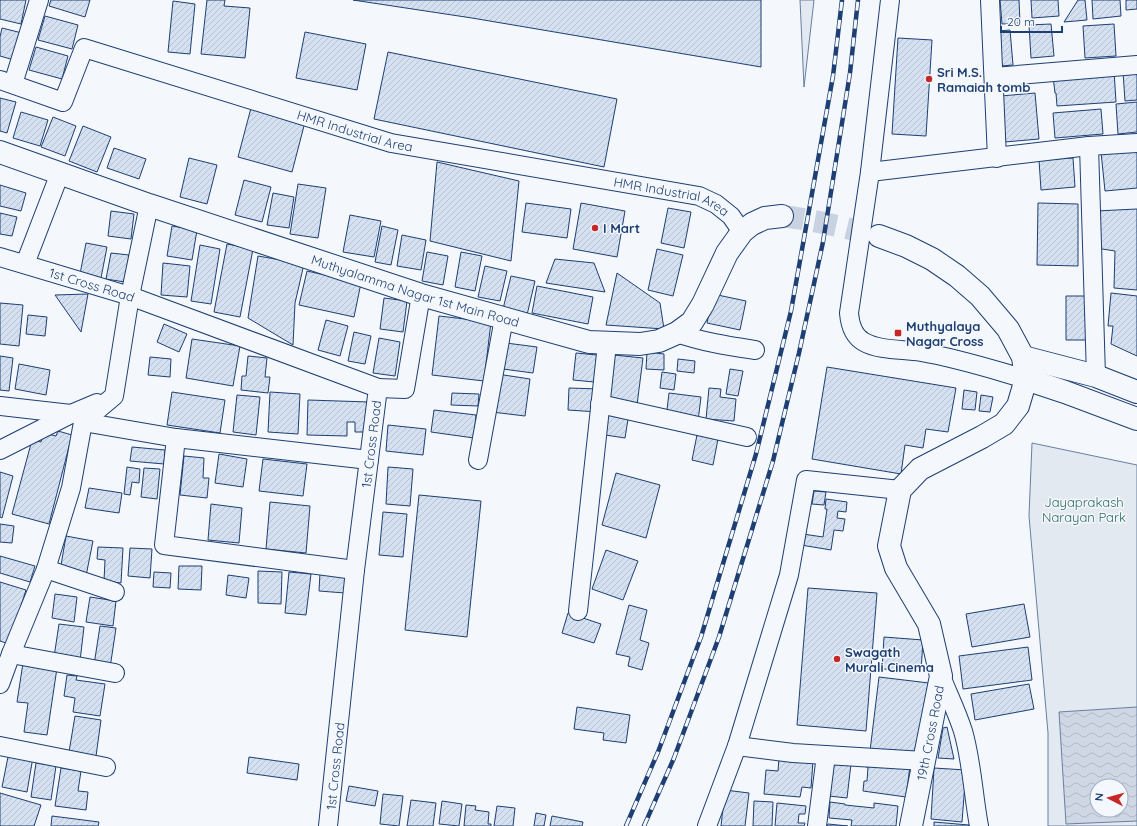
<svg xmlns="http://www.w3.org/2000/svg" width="1137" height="826" viewBox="0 0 1137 826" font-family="Quicksand,sans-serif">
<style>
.green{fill:#e3e9f0;stroke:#687fa3;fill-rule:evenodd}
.water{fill:url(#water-waves);stroke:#687fa3;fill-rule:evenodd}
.building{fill:url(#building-hatch);stroke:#1d3f73}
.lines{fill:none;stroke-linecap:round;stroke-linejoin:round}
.secondary-tunnel{stroke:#c9d2e0;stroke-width:22;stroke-dasharray:22 11;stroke-linecap:butt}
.street-casing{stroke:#1d3f73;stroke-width:20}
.secondary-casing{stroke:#1d3f73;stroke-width:24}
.street{stroke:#f4f7fb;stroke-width:18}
.secondary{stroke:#f4f7fb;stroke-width:22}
.rail-casing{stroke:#1d3f73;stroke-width:4.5}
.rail{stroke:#f4f7fb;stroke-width:3;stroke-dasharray:9;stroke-linecap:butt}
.poi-dot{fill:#c62828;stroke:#f4f7fb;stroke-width:1.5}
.labels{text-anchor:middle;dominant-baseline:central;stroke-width:3;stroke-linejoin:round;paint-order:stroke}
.poi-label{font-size:13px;font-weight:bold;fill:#1d3f73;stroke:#f4f7fb;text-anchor:start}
.street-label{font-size:13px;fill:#1d3f73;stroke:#f4f7fb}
.park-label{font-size:13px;fill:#2c6c60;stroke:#f4f7fb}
</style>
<defs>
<pattern id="water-waves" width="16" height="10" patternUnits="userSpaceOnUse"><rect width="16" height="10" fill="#cfd7e4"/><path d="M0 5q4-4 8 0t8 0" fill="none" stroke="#b1bac7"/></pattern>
<pattern id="building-hatch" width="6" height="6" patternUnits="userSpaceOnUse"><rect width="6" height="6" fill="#d5e0f0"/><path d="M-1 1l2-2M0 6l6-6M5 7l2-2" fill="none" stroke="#b6c1d1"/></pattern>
</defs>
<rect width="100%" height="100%" fill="#f4f7fb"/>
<path class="green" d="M800,0H814L804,87Z
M1032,443L1137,465V826H1048V733L1029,516ZM1097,786H1121V810H1097Z"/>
<path class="water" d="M1137,707V821L1066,824L1059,712ZM1097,786H1121V810H1097Z"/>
<path class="building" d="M0,0H26L21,24L0,19Z
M51,0H90L85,17L49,6Z
M207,0H225L224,6L250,8L245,58L201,54Z
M353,0H761V67L472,18Z
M1000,0H1019L1020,23L1002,24Z
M1031,0H1058L1059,16L1032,18Z
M1078,0H1085L1087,20L1064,22Z
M1092,0H1120L1121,16L1093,19Z
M1126,0H1137V9L1126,10Z
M173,1L195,4L190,54L168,52Z
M45,16L78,25L72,49L38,40Z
M1051,24L1054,56L1031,58L1029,25Z
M1114,24L1116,56L1085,58L1083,26Z
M2,28L22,33L14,60L0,56V37Z
M1010,30L1013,65L1001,66L998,31Z
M305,32L366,44L357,90L296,78Z
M898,38L932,40L926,136L892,134Z
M36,47L68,56L62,79L29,70Z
M388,52L617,99L604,167L374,119Z
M1114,71L1116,102L1057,106L1056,93H1055L1053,76Z
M1137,71V100L1125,101L1123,72Z
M1035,93L1039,139L1005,142L1001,96Z
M0,98L16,102L7,133L0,131Z
M1137,102V132L1118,134L1116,104Z
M251,108L305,122L292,172L238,157Z
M1101,109L1103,134L1055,138L1053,113Z
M21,112L48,120L40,146L13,138Z
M53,117L76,126L65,156L41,147Z
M83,126L111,137L97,172L69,161Z
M114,148L146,159L139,179L107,168Z
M1137,149V188L1105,191L1101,152Z
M189,158L217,165L207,204L180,197Z
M1073,158L1075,187L1041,190L1039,160Z
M437,162L519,181L511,261L430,241Z
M244,180L271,187L262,222L235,215Z
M298,184L326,188L318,238L290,234Z
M0,185L26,193L21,211L0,206Z
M273,193L294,197L289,228L267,225Z
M526,203L571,209L567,238L522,232Z
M581,203L625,211L617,257L573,249Z
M1038,203L1078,204V266L1037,265Z
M668,208L691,212L684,248L661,243Z
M1137,209V290L1114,288L1115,251L1096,248V211Z
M111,211L134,214L131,239L108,236Z
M0,213L17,217L12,236L0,234Z
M350,215L381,221L374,257L343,252Z
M172,226L197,230L192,260L167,256Z
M382,226L398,230L391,265L375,262Z
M402,235L426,240L421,270L397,266Z
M86,243L107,247L101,278L80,274Z
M227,244L253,249L240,317L214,312Z
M200,245L220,249L211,304L191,301Z
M657,249L683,255L673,296L648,290Z
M427,252L448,256L443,285L422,281Z
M461,252L482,256L475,291L455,287Z
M111,253L129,255L125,282L106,279Z
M258,256L304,264L295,303L293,345L248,318Z
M555,259L594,263L605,292L546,283Z
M163,263L190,266L187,297L161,295Z
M485,266L507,271L500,301L478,297Z
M307,271L361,283L354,317L299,305Z
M617,273L660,303L664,329L606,325Z
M511,276L535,281L527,315L503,309Z
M537,286L593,297L588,324L532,313Z
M1111,293L1137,296V356L1111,344L1113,326H1108Z
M88,294L81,332L55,295Z
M713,294L746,301L740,330L707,323Z
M1066,296H1089V340H1066Z
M384,298L407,301L403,332L380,329Z
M0,303L23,305L19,346L0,344Z
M28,315L47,317L45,336L26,334Z
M439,316L491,322L484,381L432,375Z
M326,320L348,326L340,356L318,350Z
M164,324L187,334L179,352L157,342Z
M354,332L371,336L365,364L348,361Z
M379,338L400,342L395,376L373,373Z
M192,339L240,346L233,386L186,378Z
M506,343L537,347L533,373L503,369Z
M647,352L664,354V370L646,369Z
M576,353L597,355L594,382L573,380Z
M614,355L643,358L637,405L608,401Z
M0,356L13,358L9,391L0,390Z
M248,356L267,358L265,377H270L268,393L241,390L242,376H246Z
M150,357L171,359L170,377L148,375Z
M678,359L695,361L694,373L677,371Z
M19,364L50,370L46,395L15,389Z
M827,367L956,388L948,432L926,429L923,448L905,445L901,474L812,459Z
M730,369L743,371L738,396L726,394Z
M662,372L676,374L674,390L660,388Z
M497,374L530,379L525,416L492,412Z
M569,388L599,389L598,412L568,410Z
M709,388L721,389L720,397L736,399L734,421L706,419Z
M964,390L977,392L975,410L962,409Z
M172,392L225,400L220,433L167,425Z
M270,392L300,394L298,434L268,432Z
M452,393L479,394L478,406L451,405Z
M669,393L701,397L698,421L666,418Z
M237,395L260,397L256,435L233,432Z
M981,395L993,397L990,412L979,411Z
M308,400L369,402L367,432H355V422H347V436L307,435Z
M606,409L629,413L625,438L599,434Z
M434,410L476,415L474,438L431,432Z
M388,425L426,429L423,455L386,451Z
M58,431L72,435L49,524L12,514L32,440L41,442L44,433L56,436Z
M697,435L718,439L713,465L692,460Z
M132,447L165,450L164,464L130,461Z
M219,454L247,459L243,487L215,483Z
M184,456L204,458L203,478H209L207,498L180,495Z
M263,459L307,464L303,496L259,491Z
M127,467L140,469L139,483L132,482L130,495L124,494Z
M388,467L413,469L410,506L386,504Z
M144,468L160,469L157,499L141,497Z
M0,472L13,476L2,518L0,517Z
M616,473L660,485L646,538L602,525Z
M89,488L122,493L119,513L85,508Z
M814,491L826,492L824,505L812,504Z
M419,495L481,501L467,637L405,630Z
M826,499L847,502L846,512L838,511L837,518L845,519L843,531L834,530L831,550L801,545L803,534L823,537L827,509H825Z
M270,502L310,506L306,553L266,549Z
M211,504L242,508L239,543L208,540Z
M383,512L407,514L403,557L379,555Z
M0,524L14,526L12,543L0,542Z
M66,536L93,541L86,576L60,571Z
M98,547L123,548L121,583L104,581L105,560L97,559Z
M130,548L152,549L150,578L128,576Z
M606,550L638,561L623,600L592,589Z
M0,556L35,566L30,582L0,573Z
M179,566H202L201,590L178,589Z
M258,571L282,572L281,604L258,603Z
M154,572L171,573L170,588L153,587Z
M289,572L311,574L306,615L285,613Z
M320,573L346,575L345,593L319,591Z
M228,575L249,578L246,598L226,595Z
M0,582L26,590L9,644L0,641Z
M808,588L877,593L866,731L797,725Z
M55,594L77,597L74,622L52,618Z
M90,597L116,601L113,626L86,622Z
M1024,604L1030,637L972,647L966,614Z
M629,605L647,610L640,640L649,643L642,670L628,666L630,657L616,654Z
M568,613L601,624L594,643L562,633Z
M59,624L84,627L80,661L54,657Z
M100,626L116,628L110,668L94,665Z
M884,637L923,640L921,671L882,669Z
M1028,647L1032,680L963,689L959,656Z
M23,663L57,668L47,735L24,732L28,703L17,702Z
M67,675L77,676L76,680L105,684L100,716L73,712L75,698L64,696Z
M879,677L929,683L920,757L870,751Z
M1029,684L1034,709L975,720L971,694Z
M577,707L630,715L626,743L603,740L604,733L574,729Z
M75,716L101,720L96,756L69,752Z
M947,727L954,759L938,758L943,728Z
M9,752L33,757L27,792L2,787Z
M249,757L299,764L297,780L247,773Z
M779,758L813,761L811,788L802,787L800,797L764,794L766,770L778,771Z
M867,760L910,766L906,797L863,791L864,781H867L868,767H866Z
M834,762L851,764L847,798L829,796Z
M36,763L56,766L51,800L31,797Z
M61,768L81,771L78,791L88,792L86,810L55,806Z
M934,768L966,770L962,822L931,819Z
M349,786L378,791L375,806L346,801Z
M725,790L749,793L745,826H721Z
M0,793L41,805L34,826H0Z
M383,794L403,796L399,826L380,824Z
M411,800L436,803L433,826H407Z
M442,801L462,804L459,826L439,824Z
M754,801L773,802L772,826H753Z
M830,802L845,804V805L874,808V803L898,806L896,826H851L852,820L829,818Z
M777,803L806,806L805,814H799L798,823H805L804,826H775Z
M466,805L476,806L475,810L489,812L488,824H491V826H464Z
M497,806L515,808L513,826H494Z
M536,813L546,815L544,826H534Z
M52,816L99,822L98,826H51Z
M552,816L583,822L582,826H550Z
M934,822L969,825L968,826H934Z
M828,824L848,826H827Z"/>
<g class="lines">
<path class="secondary-tunnel" d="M782,216C815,220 847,228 879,236"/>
<defs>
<g id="street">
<path d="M890,0L870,172L849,313C850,325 853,336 864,342C880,351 904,349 921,352C957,358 991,369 1026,379"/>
<path d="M990,0L997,158"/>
<path d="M994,77L1137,65"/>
<path id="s1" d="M0,80L63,102L84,48L391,143L699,196L716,204L731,216L742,232"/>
<path d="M13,84L39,0"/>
<path d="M1089,146L1096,376"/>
<path d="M870,172L1089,146L1137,143"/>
<path id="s2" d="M0,257L130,296L378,388L355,570L328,826"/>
<path d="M25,264L60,173"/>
<path d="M677,333C702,342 729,346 755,350"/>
<path d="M378,388L405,389L421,295"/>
<path d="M600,404L747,437"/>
<path d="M0,406L71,414"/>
<path d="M83,422L176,438L369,460"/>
<path d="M176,438L164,545L355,570"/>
<path d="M0,450L71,414L97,403"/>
<path d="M478,460L504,318"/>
<path d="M46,569L115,592"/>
<path d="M578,611L607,344"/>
<path d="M11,654L115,673"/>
<path d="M941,676C948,694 957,712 963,731C972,762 973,794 979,826"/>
<path d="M0,684L11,654L46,569L71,488L83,422L114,396L130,296L149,205"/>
<path d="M0,746L106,767"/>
<path d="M737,746L793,753L924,761"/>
<path d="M707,826L737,746L789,575L806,480L900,490"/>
<path d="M817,826L826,755"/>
</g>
<g id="secondary">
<path id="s3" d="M0,152L149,205L421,295L589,342L640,344L659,341L677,333L692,322L703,304L727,253L742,232L752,224L765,218L782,216"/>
<path d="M879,236L906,246L932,259L957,276L980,296L1008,329L1023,357L1026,379L1018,406L1004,424L982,437L920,469L900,490L889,546L896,568L929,624L941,676L911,826"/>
<path d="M1023,357L1096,376L1137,392"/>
<path d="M1026,379L1065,392L1137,419"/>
</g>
</defs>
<use href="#street" class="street-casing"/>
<use href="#secondary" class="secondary-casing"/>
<use href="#street" class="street"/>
<use href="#secondary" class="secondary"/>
<defs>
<path id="rail" d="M626,826L658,752L701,637L756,454L791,311L833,76L842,0
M644,826L674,758L719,637L773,461L799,353L823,242L850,73L858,0"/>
</defs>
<use href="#rail" class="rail-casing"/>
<use href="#rail" class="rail"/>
</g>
<g class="poi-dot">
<circle cx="929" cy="79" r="4"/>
<circle cx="595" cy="228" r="4"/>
<rect x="894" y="329" width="8" height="8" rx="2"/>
<circle cx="837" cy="659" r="4"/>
</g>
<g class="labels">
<g class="poi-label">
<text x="937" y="72">Sri M.S.<tspan x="937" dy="15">Ramaiah tomb</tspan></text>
<text x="603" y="228">I Mart</text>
<text x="906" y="326">Muthyalaya<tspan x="906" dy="15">Nagar Cross</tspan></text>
<text x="845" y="652">Swagath<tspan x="845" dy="15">Murali Cinema</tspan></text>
</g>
<g class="street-label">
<text stroke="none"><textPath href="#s1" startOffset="408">HMR Industrial Area</textPath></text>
<text stroke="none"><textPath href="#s1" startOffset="732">HMR Industrial Area</textPath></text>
<text stroke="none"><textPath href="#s2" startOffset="96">1st Cross Road</textPath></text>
<text stroke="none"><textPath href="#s3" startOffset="438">Muthyalamma Nagar 1st Main Road</textPath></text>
<text transform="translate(371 444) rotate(-83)">1st Cross Road</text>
<text transform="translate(930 733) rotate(-79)">19th Cross Road</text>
<text transform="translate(335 766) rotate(-84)">1st Cross Road</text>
</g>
<g class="park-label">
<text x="1084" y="502">Jayaprakash<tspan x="1084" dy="15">Narayan Park</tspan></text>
</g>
</g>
<g transform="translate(1109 798) rotate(276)"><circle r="19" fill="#f4f7fb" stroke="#9eadc5"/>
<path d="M0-3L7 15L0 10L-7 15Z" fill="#c62828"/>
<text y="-6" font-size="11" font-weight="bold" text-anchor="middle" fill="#1d3f73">N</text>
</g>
<path d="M1001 26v6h61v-6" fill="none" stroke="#1d3f73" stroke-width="2"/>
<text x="1007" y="26" font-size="12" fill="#1d3f73" stroke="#f4f7fb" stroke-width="3" paint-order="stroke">20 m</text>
</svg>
